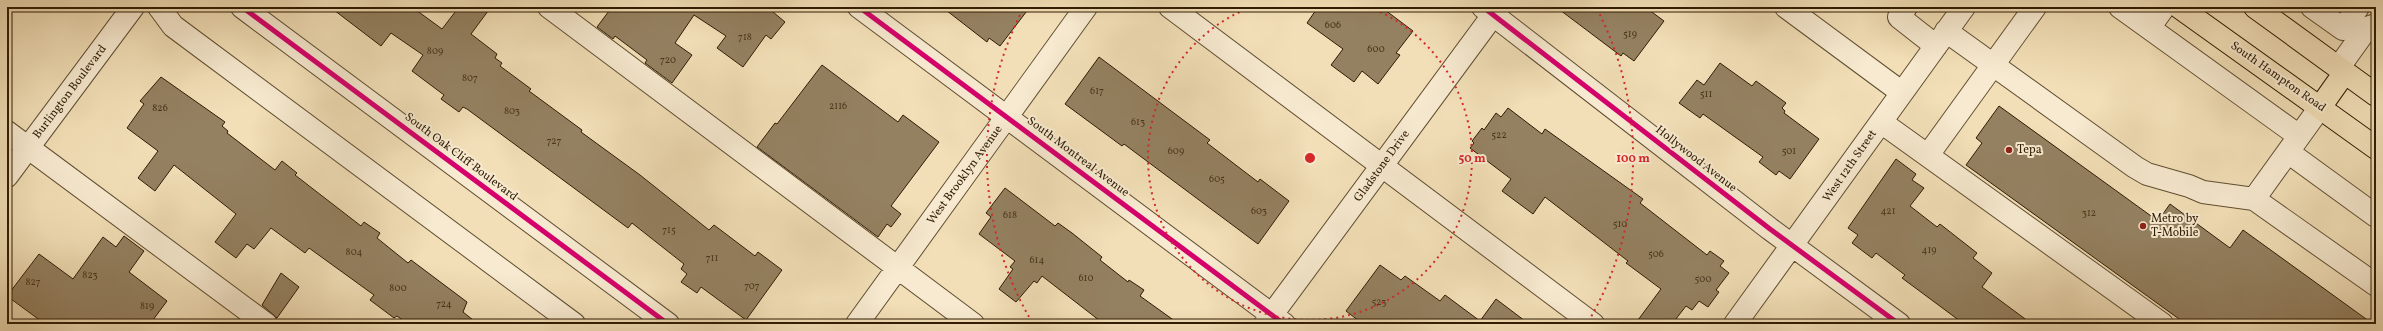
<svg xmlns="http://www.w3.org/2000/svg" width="2383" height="331" viewBox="0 0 2383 331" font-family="Vollkorn,serif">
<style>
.building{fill:#948161;stroke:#2f1c04}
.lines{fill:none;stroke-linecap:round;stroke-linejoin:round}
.minor-casing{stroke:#604d31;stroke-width:24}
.major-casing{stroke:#2f1c04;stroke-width:24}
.minor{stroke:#f7ead0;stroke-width:22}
.major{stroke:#f2dfb7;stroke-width:22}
.cycleway-casing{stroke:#f7ead0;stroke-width:8}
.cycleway{stroke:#d6006c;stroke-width:5}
.ring{fill:none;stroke:#d62828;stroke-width:2;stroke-dasharray:2 4}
.poi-dot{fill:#8f2418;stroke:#f7ead0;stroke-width:1.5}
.labels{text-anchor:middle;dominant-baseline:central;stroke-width:4;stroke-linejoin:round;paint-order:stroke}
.number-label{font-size:10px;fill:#48351b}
.street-label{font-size:12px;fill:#2f1c04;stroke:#f7ead0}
.poi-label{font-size:12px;fill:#2f1c04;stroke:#f7ead0;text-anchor:start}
.centre{fill:#d62828;stroke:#f7ead0;stroke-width:2}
.ring-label{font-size:12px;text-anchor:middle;font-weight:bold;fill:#d62828;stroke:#f7ead0;stroke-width:4;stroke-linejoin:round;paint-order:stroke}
</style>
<rect width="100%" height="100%" fill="#f2dfb7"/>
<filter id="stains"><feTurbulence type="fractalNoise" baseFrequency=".005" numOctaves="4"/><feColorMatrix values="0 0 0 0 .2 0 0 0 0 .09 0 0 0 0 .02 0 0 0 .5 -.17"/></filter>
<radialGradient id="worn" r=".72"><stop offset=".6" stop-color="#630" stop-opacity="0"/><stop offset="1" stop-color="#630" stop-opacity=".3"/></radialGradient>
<path class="building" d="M330,7H412L442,29L459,7H491L471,34L497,54L495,58L502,63L500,66L531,89L529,91L582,130L581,132L640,175L709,230L714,225L755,256L758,252L782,270L746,320L701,287L697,293L681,282L687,274L681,269L684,264L632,223L628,228L467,109L463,107L459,112L441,99L444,95L412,71L423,55L391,33L381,46Z
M612,7H767L785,22L771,39L766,35L743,67L717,48L726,36L694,15L675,43L692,55L672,83L645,63L647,60L615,36L613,39L597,27Z
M942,7H1030L1000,46L989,38L987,42Z
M1318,7H1381L1413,31L1396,53L1400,55L1378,84L1362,71L1354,82L1331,65L1343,49L1307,23Z
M1556,7H1645L1664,21L1634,61L1623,53L1621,56Z
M1099,57L1210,140L1207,143L1258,182L1260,179L1289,201L1258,244L1124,144L1122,146L1065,104Z
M1720,63L1752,86L1756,81L1786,103L1782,108L1785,111L1784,113L1819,139L1790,179L1779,171L1776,175L1759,162L1763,157L1703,114L1700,118L1679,103L1697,80L1704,85Z
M822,65L898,122L903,115L939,142L891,206L901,214L891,227L887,224L878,237L757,147L775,123L777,124Z
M161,77L225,122L222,126L228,131L227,133L275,170L282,161L297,173L295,175L361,226L364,222L380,233L377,238L408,263L411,260L467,302L463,312L478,324H408L397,316L394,318L370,300L374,295L309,248L305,253L271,228L254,249L247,244L236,258L215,242L236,214L174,165L155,191L138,178L158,151L127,128L144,104L140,101Z
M1999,106L2158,221L2170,204L2230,248L2243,230L2373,324H2186L1966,165L1982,143L1976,138Z
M1508,108L1542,134L1545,129L1643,199L1640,203L1707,255L1710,251L1724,261L1720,266L1729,273L1716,290L1719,292L1708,307L1699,301L1692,310L1686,306L1672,324H1635L1661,289L1626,263L1628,261L1545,197L1533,214L1502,191L1511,179L1470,148L1474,143L1472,141L1482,128L1484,130L1496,113L1501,117Z
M1896,159L1916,174L1912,180L1924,188L1910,206L1937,227L1940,224L1977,253L1973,258L1992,273L1982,287L2032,324H1964L1902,278L1905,275L1876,253L1872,258L1852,243L1858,235L1848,228Z
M1005,188L1055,226L1058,223L1072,233L1102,257L1100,260L1128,282L1129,280L1144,290L1140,296L1179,324H1104L1042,276L1037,283L1034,281L1016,302L999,289L1013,269L1010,267L1015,261L979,234L991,217L986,213Z
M124,236L144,251L129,272L167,301L150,324H45L7,296L39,254L73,279L103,237L116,247Z
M1380,265L1401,280L1405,276L1440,301L1445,295L1480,321L1496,299L1529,324H1363L1346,311Z
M281,273L299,287L277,318L262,305Z"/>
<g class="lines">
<defs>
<path id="minor" d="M159,7L173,26L574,324
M242,7L668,324
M549,7L973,324
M859,7L1284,324
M1170,7L1593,324
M1483,7L1770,229L1899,324
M1786,7L1901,92
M1906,7L1899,17L1936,46
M2120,7L2299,136
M2312,7L2343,29L2358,7
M2149,28L2164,7
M1946,31L2135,167L2147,174L2189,186L2203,192L2254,199L2376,285
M2339,67L2367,28L2376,25
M1881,122L2162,324
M7,132L266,324
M2288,152L2376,216
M1928,155L2035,7
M7,176L133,7
M2254,199L2321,106
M857,324L1086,7
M1265,324L1499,7
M1735,324L1964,7"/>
<path id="major" d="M2179,7L2376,148
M2255,7L2376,95
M2321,106L2345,72"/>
</defs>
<use href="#minor" class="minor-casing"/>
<use href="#major" class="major-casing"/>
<use href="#minor" class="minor"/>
<use href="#major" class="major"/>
<defs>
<path id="cycleway" d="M242,7L668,324
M859,7L1284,324
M1483,7L1770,229L1899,324"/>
</defs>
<use href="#cycleway" class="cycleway-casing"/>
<use href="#cycleway" class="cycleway"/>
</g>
<g class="ring">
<path d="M1369 7A162 162 0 1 1 1251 7"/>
<path d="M1032 322A323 323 0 0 1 1023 9M1597 9A323 323 0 0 1 1588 322"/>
</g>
<g class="poi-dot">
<circle cx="2009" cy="150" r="4"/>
<circle cx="2143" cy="226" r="4"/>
</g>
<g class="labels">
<g class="number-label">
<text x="1333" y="25">606</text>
<text x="1630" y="34">519</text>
<text x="745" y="37">718</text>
<text x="1376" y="49">600</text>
<text x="435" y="51">809</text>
<text x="668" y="60">720</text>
<text x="470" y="78">807</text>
<text x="1097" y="91">617</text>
<text x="1706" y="94">511</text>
<text x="838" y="106">2116</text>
<text x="160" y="108">826</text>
<text x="512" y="111">803</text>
<text x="1138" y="122">613</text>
<text x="1499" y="135">522</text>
<text x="554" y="141">727</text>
<text x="1176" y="151">609</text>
<text x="1789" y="151">501</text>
<text x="1217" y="179">605</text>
<text x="1259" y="211">603</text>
<text x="1888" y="211">421</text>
<text x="2089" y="213">312</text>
<text x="1010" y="215">618</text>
<text x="1620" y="224">510</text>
<text x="669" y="230">715</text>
<text x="1929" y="250">419</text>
<text x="354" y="252">804</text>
<text x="1656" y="254">506</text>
<text x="712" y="258">711</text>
<text x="1037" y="260">614</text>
<text x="90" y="275">823</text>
<text x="1086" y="278">610</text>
<text x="1703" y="279">500</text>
<text x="33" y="282">827</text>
<text x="752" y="286">707</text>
<text x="398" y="288">800</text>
<text x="1379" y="302">523</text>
<text x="444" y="304">724</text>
<text x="147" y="306">819</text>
</g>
<g class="street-label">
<text transform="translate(2278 77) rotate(35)">South Hampton Road</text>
<text transform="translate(70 92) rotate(-53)">Burlington Boulevard</text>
<text transform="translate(461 157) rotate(37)">South Oak Cliff Boulevard</text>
<text transform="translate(1078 157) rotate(37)">South Montreal Avenue</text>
<text transform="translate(1696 159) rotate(38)">Hollywood Avenue</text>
<text transform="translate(1382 166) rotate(-54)">Gladstone Drive</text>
<text transform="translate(1850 166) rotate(-55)">West 12th Street</text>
<text transform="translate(965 175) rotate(-54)">West Brooklyn Avenue</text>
</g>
<g class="poi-label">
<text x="2017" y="150">Tepa</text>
<text x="2151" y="219">Metro by<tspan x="2151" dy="14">T-Mobile</tspan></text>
</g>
</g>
<circle cx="1310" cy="158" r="6" class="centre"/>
<g class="ring-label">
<text x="1472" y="162">50 m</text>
<text x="1633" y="162">100 m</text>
</g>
<rect width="2383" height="331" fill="none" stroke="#f2dfb7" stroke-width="24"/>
<rect x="8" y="8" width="2367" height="315" fill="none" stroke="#2f1c04" stroke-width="2"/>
<rect x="12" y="12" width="2359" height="307" fill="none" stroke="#2f1c04"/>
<rect width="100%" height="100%" filter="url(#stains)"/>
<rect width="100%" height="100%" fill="url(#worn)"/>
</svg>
